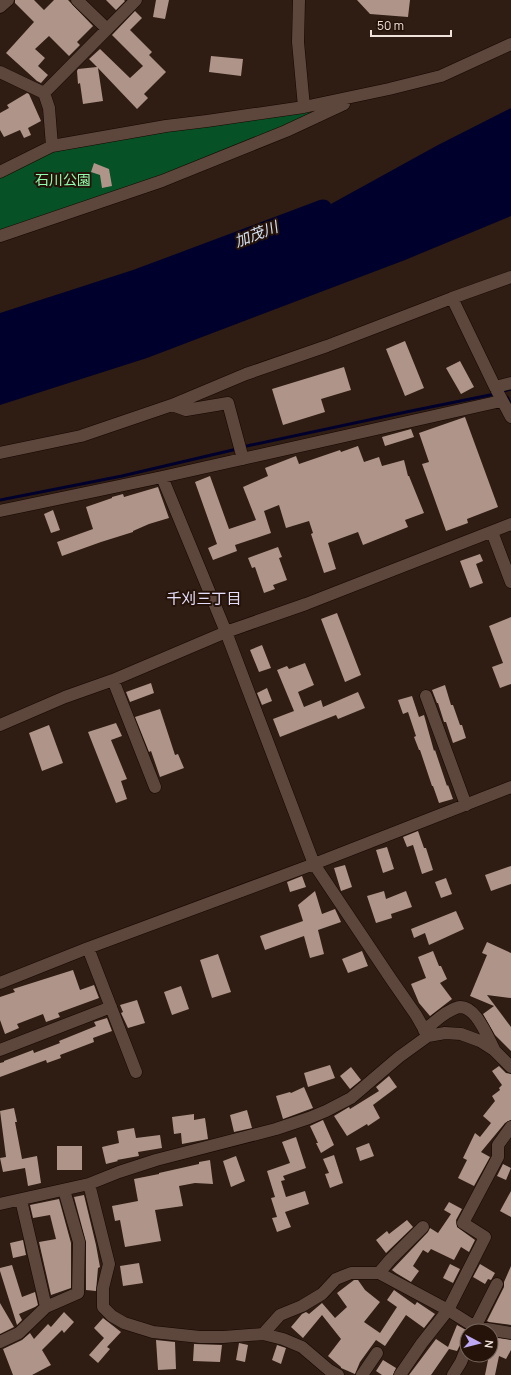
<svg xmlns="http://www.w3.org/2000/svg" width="511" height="1375" viewBox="0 0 511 1375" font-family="Manrope,'Noto Sans JP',sans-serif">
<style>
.green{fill:#065226}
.water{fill:#00002d}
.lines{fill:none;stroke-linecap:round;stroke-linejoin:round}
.stream{stroke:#00002d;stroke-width:3}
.river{stroke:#00002d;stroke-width:19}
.building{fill:#af948a}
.minor-casing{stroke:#160601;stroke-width:13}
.minor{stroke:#5d473c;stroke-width:12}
.labels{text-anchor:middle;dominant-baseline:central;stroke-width:4;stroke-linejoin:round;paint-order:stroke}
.park-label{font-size:14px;fill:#90feae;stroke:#251309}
.water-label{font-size:15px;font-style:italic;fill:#d3e1f4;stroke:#251309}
.neighbourhood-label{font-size:15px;fill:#e5defb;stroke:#251309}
</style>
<rect width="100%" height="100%" fill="#2f1c12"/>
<path class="green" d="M356,97L160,180L0,232V176L54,150Z"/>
<path class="water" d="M511,108V216L405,260L147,358L0,405V329L139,287L320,210L438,145Z"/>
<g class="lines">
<path class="stream" d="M500,392L511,389
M507,397L511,404
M242,447L406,412L495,394
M0,500L122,476L237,449"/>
<path class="river" d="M0,323L139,278L323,209"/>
</g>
<path class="building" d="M15,0H34L44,10L54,0H68L93,26L77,42L80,45L69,56L49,36L35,49L45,58L38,66L48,75L41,83L37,81L6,53L34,22L15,3Z
M106,0H124L125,1L116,10Z
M156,0H169L165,19L153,17Z
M357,0H410L408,17L370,14Z
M135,11L142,18L130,30L152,52L149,55L166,72L144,94L148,98L137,109L98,68L103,101L83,104L80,83L78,84L77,71L78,69L97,67L89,59L100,49L130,78L143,66L112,35Z
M211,56L243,59L241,76L209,72Z
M27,93L29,94L41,121L28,128L31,135L24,138L20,130L4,137L0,130V113L9,108L7,105Z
M94,163L109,169L112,186L102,188L100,175L91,172Z
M405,341L424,388L405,396L386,349Z
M460,361L474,387L461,394L446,368Z
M344,367L351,390L321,399L325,412L283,425L272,389Z
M465,417L498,507L467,519L468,523L446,531L422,464L429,462L419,433Z
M411,429L414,437L385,446L382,437Z
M358,446L364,462L379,457L382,466L404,460L408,476H409L424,513L405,520L408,527L363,545L358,532L328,543L336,569L324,573L311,534L313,533L309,521L286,528L279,505L264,511L271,533L235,545L237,551L213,560L208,548L217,544L195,482L210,476L229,529L256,520L243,487L268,476L265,468L296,456L299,464L340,450L341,452Z
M158,487L169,518L149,524L133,531V532L101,542L62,556L57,542L93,529L86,507L112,498V497L123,494L124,497Z
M53,510L60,530L51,533L44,514Z
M278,547L282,557L279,558L287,580L273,585L275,589L264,593L255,567L252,568L248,558Z
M480,554L483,561L476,564L483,583L470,588L460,561Z
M337,613L361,675L345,682L321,619Z
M511,617V684L500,688L492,667L503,663L489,626Z
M262,645L271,668L259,672L250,650Z
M305,663L314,685L298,692L304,707L321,700L323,707L358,692L365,708L338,719L336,715L280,737L273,719L294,711L277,670L287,666L289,669Z
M151,683L154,693L130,702L126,692Z
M445,685L451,705H453L460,725H462L466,738L453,743L446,722H444L438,703H437L432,690Z
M267,688L272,701L262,705L257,693Z
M412,696L419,717L424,715L434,751L435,750L447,786L448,785L453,799L439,803L433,786H432L420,750H419L414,737L416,736L408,712L403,714L398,700Z
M160,709L175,755L178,754L184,768L160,777L151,751L149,752L135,717Z
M116,723L122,736L111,740L127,779L121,781L127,799L116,803L88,732Z
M49,725L63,763L42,771L29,733Z
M418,831L424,848H426L433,870L422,874L413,845L407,847L403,837Z
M387,847L394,869L383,873L376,850Z
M345,865L352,887L341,891L334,868Z
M511,866V884L491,891L485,875Z
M302,876L306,887L290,892L287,882Z
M446,878L452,894L441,898L435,882Z
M315,891L322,914L335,909L341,922L318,930L324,954L310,958L304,936L265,950L260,936L303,921L298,905Z
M384,891L386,899L406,891L412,907L391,914L392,918L376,923L367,896Z
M456,911L464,929L429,945L425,933L414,938L411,929Z
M487,942L511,953V998L487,995L511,1027V1051L495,1035L483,1014L494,1006L470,996L487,955L482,953Z
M362,951L368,966L348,973L342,959Z
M433,951L439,966H441L447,979L440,983L452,999L430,1016L419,1003L411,984L426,978L418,957Z
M218,954L231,992L212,998L200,960Z
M73,970L80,990L94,985L99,998L58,1013L60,1017L46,1022L43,1014L17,1024L19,1028L5,1034L0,1020V997L15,992L13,989Z
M181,986L189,1009L172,1015L164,992Z
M137,1000L145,1023L128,1028L121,1013L123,1012L120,1005Z
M107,1018L112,1031L93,1038L94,1042L60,1055L61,1058L47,1063L46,1060L0,1077V1063L4,1062V1061L33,1050L34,1053L60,1043L59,1041L96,1026L94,1022Z
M330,1065L335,1078L308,1087L304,1073Z
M499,1066L506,1073L511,1074V1120L505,1123L481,1152L490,1157L474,1186L458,1178L467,1160L463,1158L475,1133L480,1137L491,1123L483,1116L495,1101L492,1096L500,1090L499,1088L502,1085L492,1071Z
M351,1067L361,1080L350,1089L340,1076Z
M389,1076L397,1087L373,1105L380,1118L368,1126L367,1124L347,1136L334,1116L349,1107L350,1109L379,1091L376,1087Z
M304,1087L313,1108L283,1119L276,1096L290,1092L291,1093Z
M14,1108L17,1122H15L22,1159L37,1156L41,1183L28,1186L25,1168L3,1172L0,1158L6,1157L0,1111Z
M247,1110L252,1128L234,1132L230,1115Z
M194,1114V1120L205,1118L208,1139L182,1144L181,1133L174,1134L172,1117Z
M323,1120L334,1145L321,1153L316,1143H318L310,1126Z
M134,1128L136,1138L160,1135L162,1148L138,1152L139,1156L117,1160L118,1161L106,1164L102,1147L119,1143L117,1131Z
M296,1137L306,1168L283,1176L285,1180L281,1181L286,1197L305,1191L309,1204L285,1212L291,1227L277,1232L272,1218L277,1217L271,1198L275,1197L267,1171L290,1163L282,1142Z
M369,1143L374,1156L360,1161L356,1148Z
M57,1146H82V1170H57Z
M334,1155L343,1183L330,1188L325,1174L329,1173L323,1159Z
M236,1156L245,1181L231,1187L223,1161Z
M210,1160L213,1184L195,1183L179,1186L183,1206L155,1210L161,1241L125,1247L120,1220L115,1221L112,1206L138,1201L134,1179L159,1174V1173L199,1164V1162Z
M503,1164L511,1168L506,1180L497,1176Z
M511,1191V1217L500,1211Z
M84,1195L96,1245L100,1267L98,1268L96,1291L86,1290V1242L74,1197Z
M59,1199L71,1243V1288L51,1295L39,1242L56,1239L50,1215L33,1218L30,1205Z
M449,1202L462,1209L456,1220L457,1227L475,1240L469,1252L461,1247L454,1260L431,1249L428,1253L423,1250L413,1266L419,1271L411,1282L396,1273L392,1270L428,1232L430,1228L438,1233L451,1214L444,1210Z
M407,1220L413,1227L386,1253L376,1240L387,1231L389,1234Z
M23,1240L26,1255L13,1258L10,1243Z
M139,1263L143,1283L123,1286L120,1266Z
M450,1264L460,1269L453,1283L443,1278Z
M480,1264L495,1273L491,1280L488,1279L485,1284L473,1277Z
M12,1265L22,1297L35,1292L38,1305L35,1307L19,1314L22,1320L17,1325L0,1271V1268Z
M511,1266V1325L489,1322L487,1321L504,1287V1282Z
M354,1280H358L365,1290L380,1302L364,1322L380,1333L397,1307L387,1300L394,1290L415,1305L417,1302L435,1314L424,1328L406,1315L385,1346L376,1340L360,1362L355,1374L341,1368V1367L328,1356L341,1339L322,1315L303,1338L291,1327L302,1314L306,1312L309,1314L322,1303L335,1318L347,1307L337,1293Z
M0,1303L14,1327L16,1326L0,1334Z
M64,1312L74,1322L64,1333L62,1330L42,1350L51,1365L32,1375H13L3,1349L22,1340L30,1333L34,1339L48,1324L51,1327Z
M103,1318L121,1332L107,1347L110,1349L98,1363L89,1355L104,1338L94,1328Z
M457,1325L466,1330V1333L457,1351L449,1349L431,1375H409L436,1339L448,1347Z
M491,1337L511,1340V1350L506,1359L499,1356L495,1375H485L489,1355H491Z
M156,1340L175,1342L176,1369L158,1370Z
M239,1343L248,1345L245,1362L236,1360Z
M194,1344L222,1345L220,1362L193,1361Z
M277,1345L286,1348L281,1364L272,1360Z
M383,1360L396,1368L393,1375H382L376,1371Z"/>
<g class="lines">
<defs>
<path id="minor" d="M77,0L107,29
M299,0L298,42L304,107
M0,7L8,0
M0,72L44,93L49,108L52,146
M44,93L136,0
M0,172L52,146L166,126L207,121L304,107L389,89L441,76L511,44
M0,236L162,181L286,131L344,104
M452,298L495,387L511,417
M495,387L511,383
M172,405L186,410L228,403L243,459
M0,453L81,436L172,405L246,374L327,346L452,298L511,277
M162,477L226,632L314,864L391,979L416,1015L428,1036
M0,511L162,477L501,401
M492,532L511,582
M113,680L155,787
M426,696L466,805
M0,725L65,697L113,680L226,632L306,604L511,524
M88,948L136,1072
M0,983L88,948L314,864L511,787
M424,1030C434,1023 444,1012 456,1008C474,1001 487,1036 494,1049
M0,1050L111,1007
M89,1184L109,1264L103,1288V1307L112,1316L124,1323L153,1332L200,1337H223L263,1334L283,1339L302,1347L329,1370L338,1375
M0,1204L89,1184L119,1172L156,1160L276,1129L309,1118L326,1111L351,1098L399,1057L428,1036L445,1033L461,1034L480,1041L494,1050L511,1067
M379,1273L390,1260L423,1227
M46,1307L78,1293L79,1242L64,1190
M473,1331L497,1284
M263,1334L280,1315L302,1306L322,1294L336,1279L351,1273H379L448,1310L475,1327L511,1333
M0,1342L19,1333L46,1307L21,1200
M362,1375L377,1353
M400,1375L422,1343L448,1310L485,1237L463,1223L498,1157V1145L511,1127
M453,1375L461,1362L467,1347"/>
</defs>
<use href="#minor" class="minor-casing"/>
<use href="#minor" class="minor"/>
</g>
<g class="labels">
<g class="park-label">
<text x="63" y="179">石川公園</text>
</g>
<g class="water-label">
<text transform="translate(256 234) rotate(-21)">加茂川</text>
</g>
<g class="neighbourhood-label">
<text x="204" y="598">千刈三丁目</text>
</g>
</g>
<g transform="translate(479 1343) rotate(97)"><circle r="19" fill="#251309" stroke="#76665d"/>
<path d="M0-3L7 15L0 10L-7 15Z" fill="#bea9f4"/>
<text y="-6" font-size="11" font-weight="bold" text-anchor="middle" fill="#efe2db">N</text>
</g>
<path d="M371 30v6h80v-6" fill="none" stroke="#efe2db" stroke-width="2"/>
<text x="377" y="30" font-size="12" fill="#efe2db" stroke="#251309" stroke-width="3" paint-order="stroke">50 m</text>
</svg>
